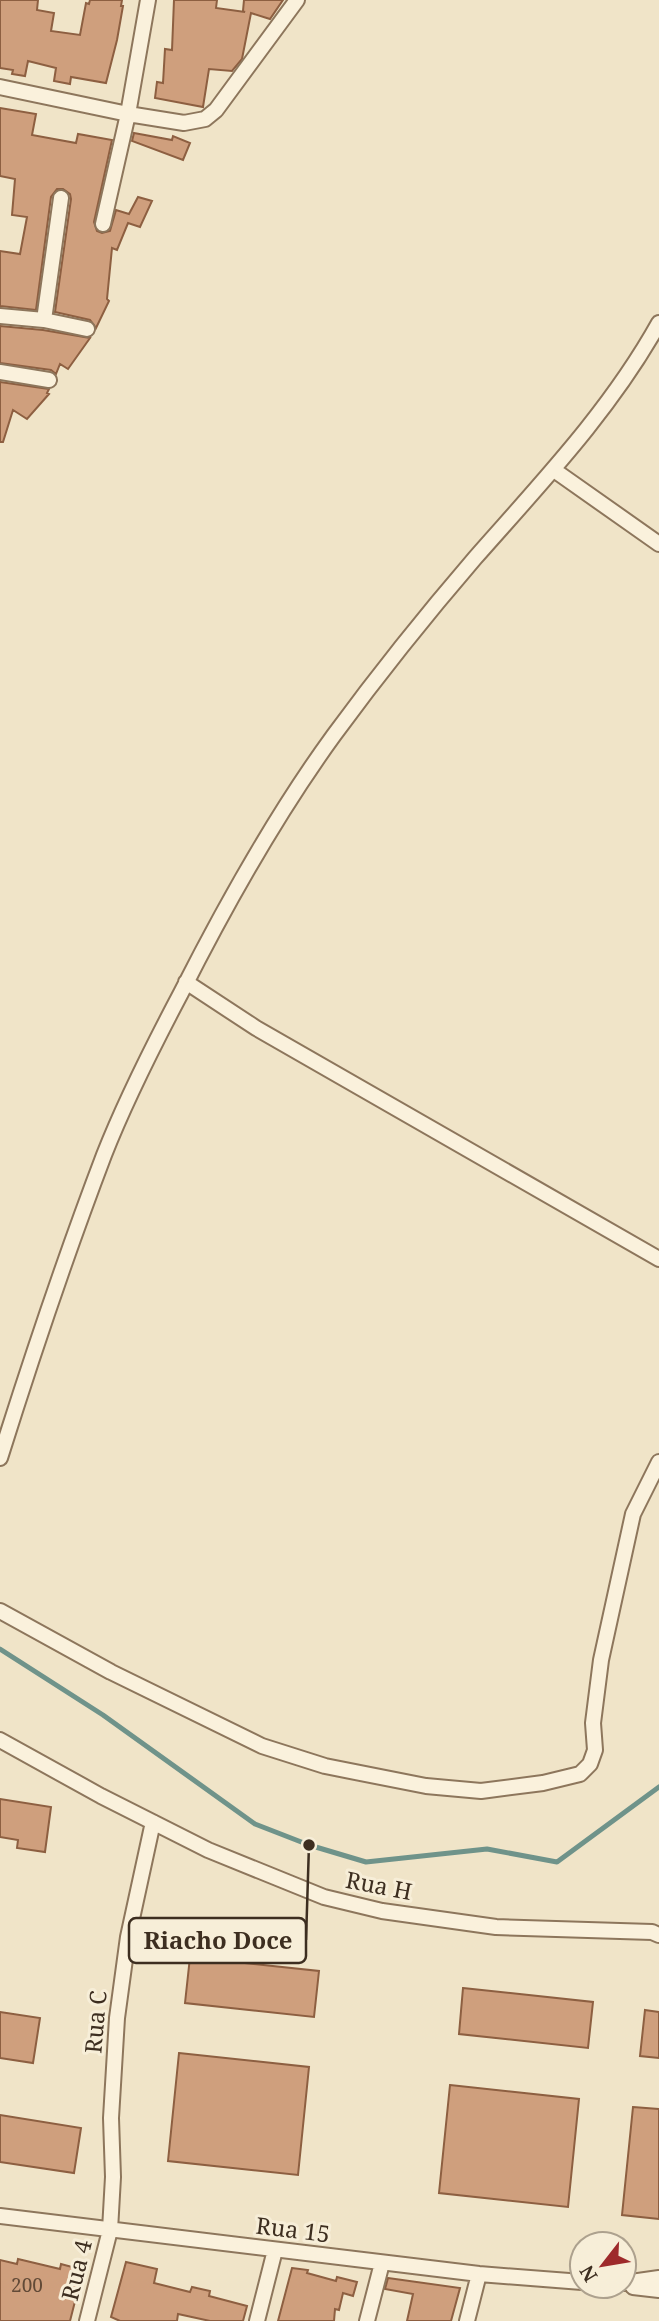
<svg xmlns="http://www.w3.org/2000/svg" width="659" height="2321" viewBox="0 0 659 2321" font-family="'Noto Serif',serif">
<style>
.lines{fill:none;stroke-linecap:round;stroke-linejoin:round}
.stream{stroke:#6f938a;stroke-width:5}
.building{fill:#cf9f7d;stroke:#8d5f41;stroke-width:2}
.minor-casing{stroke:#8d765c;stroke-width:18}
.minor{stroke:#faf1dc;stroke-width:14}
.labels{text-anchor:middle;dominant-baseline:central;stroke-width:6;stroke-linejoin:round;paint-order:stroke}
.number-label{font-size:19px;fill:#624a37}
.street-label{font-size:23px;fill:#3d2e20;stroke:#f7eed8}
.leader{fill:none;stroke:#3d2e20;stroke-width:2.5}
.callout-dot{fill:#3d2e20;stroke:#f7eed8;stroke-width:2.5}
.callout{fill:#f7eed8;stroke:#3d2e20;stroke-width:2.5}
.callout-label{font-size:24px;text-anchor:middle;font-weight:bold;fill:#3d2e20}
</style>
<rect width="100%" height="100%" fill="#f0e4c8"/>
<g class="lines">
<path class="stream" d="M0,1649L103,1715L255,1824L309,1845L366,1862L487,1849L557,1862L659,1787"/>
</g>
<path class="building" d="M0,0H38L37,10L54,13L51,31L80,35L86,3L89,4L90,0H122L121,6H123L117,40L106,83L71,77L70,84L54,81L56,68L28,61L25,76L12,74L13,70L0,68Z
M174,0H217L216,8L245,12L243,11L244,0H283L270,19L251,13L242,59L232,71L209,69L203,107L155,98L157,82L163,83L165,49L172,50Z
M0,108L36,114L32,135L76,143L78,134L112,140L94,222L97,231L102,233L110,231L116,210L129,214L138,197L152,201L140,227L128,223L117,250L112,248L107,299L109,301L96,328L90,320L55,312L71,199L70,194L63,189H57L51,197L36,310L0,306V251L20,254L27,217L12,215L15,179L0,176Z
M134,133L172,140L173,136L190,143L183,160L132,141Z
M0,326L43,330L90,338L68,369L60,364L56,374L51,370L0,363Z
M0,382L49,389L47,393L49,394L27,419L13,410L3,442H0Z
M0,1799L51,1807L45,1852L17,1848L18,1840L0,1837Z
M190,1957L319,1971L314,2017L185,2003Z
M463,1988L593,2002L588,2048L459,2034Z
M645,2010L659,2012V2058L640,2056Z
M0,2012L40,2018L33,2063L0,2058Z
M179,2053L309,2067L298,2175L168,2161Z
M450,2085L579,2099L568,2207L439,2193Z
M633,2107L659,2109V2219L622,2215Z
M0,2115L81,2128L74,2173L0,2162Z
M18,2259L60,2269L61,2264L83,2270L70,2321H0V2260L17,2264Z
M126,2262L157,2269L154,2283L190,2292L192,2287L210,2291L209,2296L247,2306L243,2321H210L178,2314L177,2321H120L111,2317Z
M292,2268L308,2270L307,2273L336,2281L337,2277L357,2282L353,2296L343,2293L339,2310L335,2309L334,2321H278Z
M388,2278L460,2288L451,2321H407L413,2294L385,2289Z"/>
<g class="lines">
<defs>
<path id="minor" d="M0,87L128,114L184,123L205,119L216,110L297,0
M103,224L128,114L148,0
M0,316L44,320L87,329
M44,320L61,198
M0,372L49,380
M554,470L659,544
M186,982L256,1028L659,1259
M0,1458C32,1356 66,1255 104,1155C126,1099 153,1046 181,993C226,904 275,816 334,735C378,675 426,615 475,558C541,483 610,411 659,323
M0,1611L111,1672L262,1746L325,1766L426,1786L481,1791L543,1783L580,1774L590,1764L595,1750L593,1723L601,1660L633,1514L659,1462
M0,1740L101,1796L208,1850L324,1897L382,1911L496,1927L652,1932L659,1935
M0,2216L479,2274L582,2282
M624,2283L659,2278
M633,2287L659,2290
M87,2321L110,2230L113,2177L111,2118L117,2018L128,1937L153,1822
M257,2321L275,2250
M367,2321L382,2263
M467,2321L479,2274"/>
</defs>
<use href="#minor" class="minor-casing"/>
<use href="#minor" class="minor"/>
</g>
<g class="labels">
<g class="number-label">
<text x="27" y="2285">200</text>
</g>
<g class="street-label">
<text transform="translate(379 1885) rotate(11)">Rua H</text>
<text transform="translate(95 2022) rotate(-85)">Rua C</text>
<text transform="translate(293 2229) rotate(7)">Rua 15</text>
<text transform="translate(76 2270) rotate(-76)">Rua 4</text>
</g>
</g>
<path class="leader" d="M309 1845L306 1940"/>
<circle class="callout-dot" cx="309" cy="1845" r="7"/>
<rect class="callout" x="129" y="1918" width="177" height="45" rx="7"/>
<g class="callout-label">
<text x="218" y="1949">Riacho Doce</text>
</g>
<g transform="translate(603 2265) rotate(239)"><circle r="33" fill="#f7eed8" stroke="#ada18e" stroke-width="2"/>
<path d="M0-5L12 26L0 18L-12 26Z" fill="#9e2a2b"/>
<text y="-10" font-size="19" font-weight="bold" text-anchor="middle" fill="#3d2e20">N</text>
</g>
</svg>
